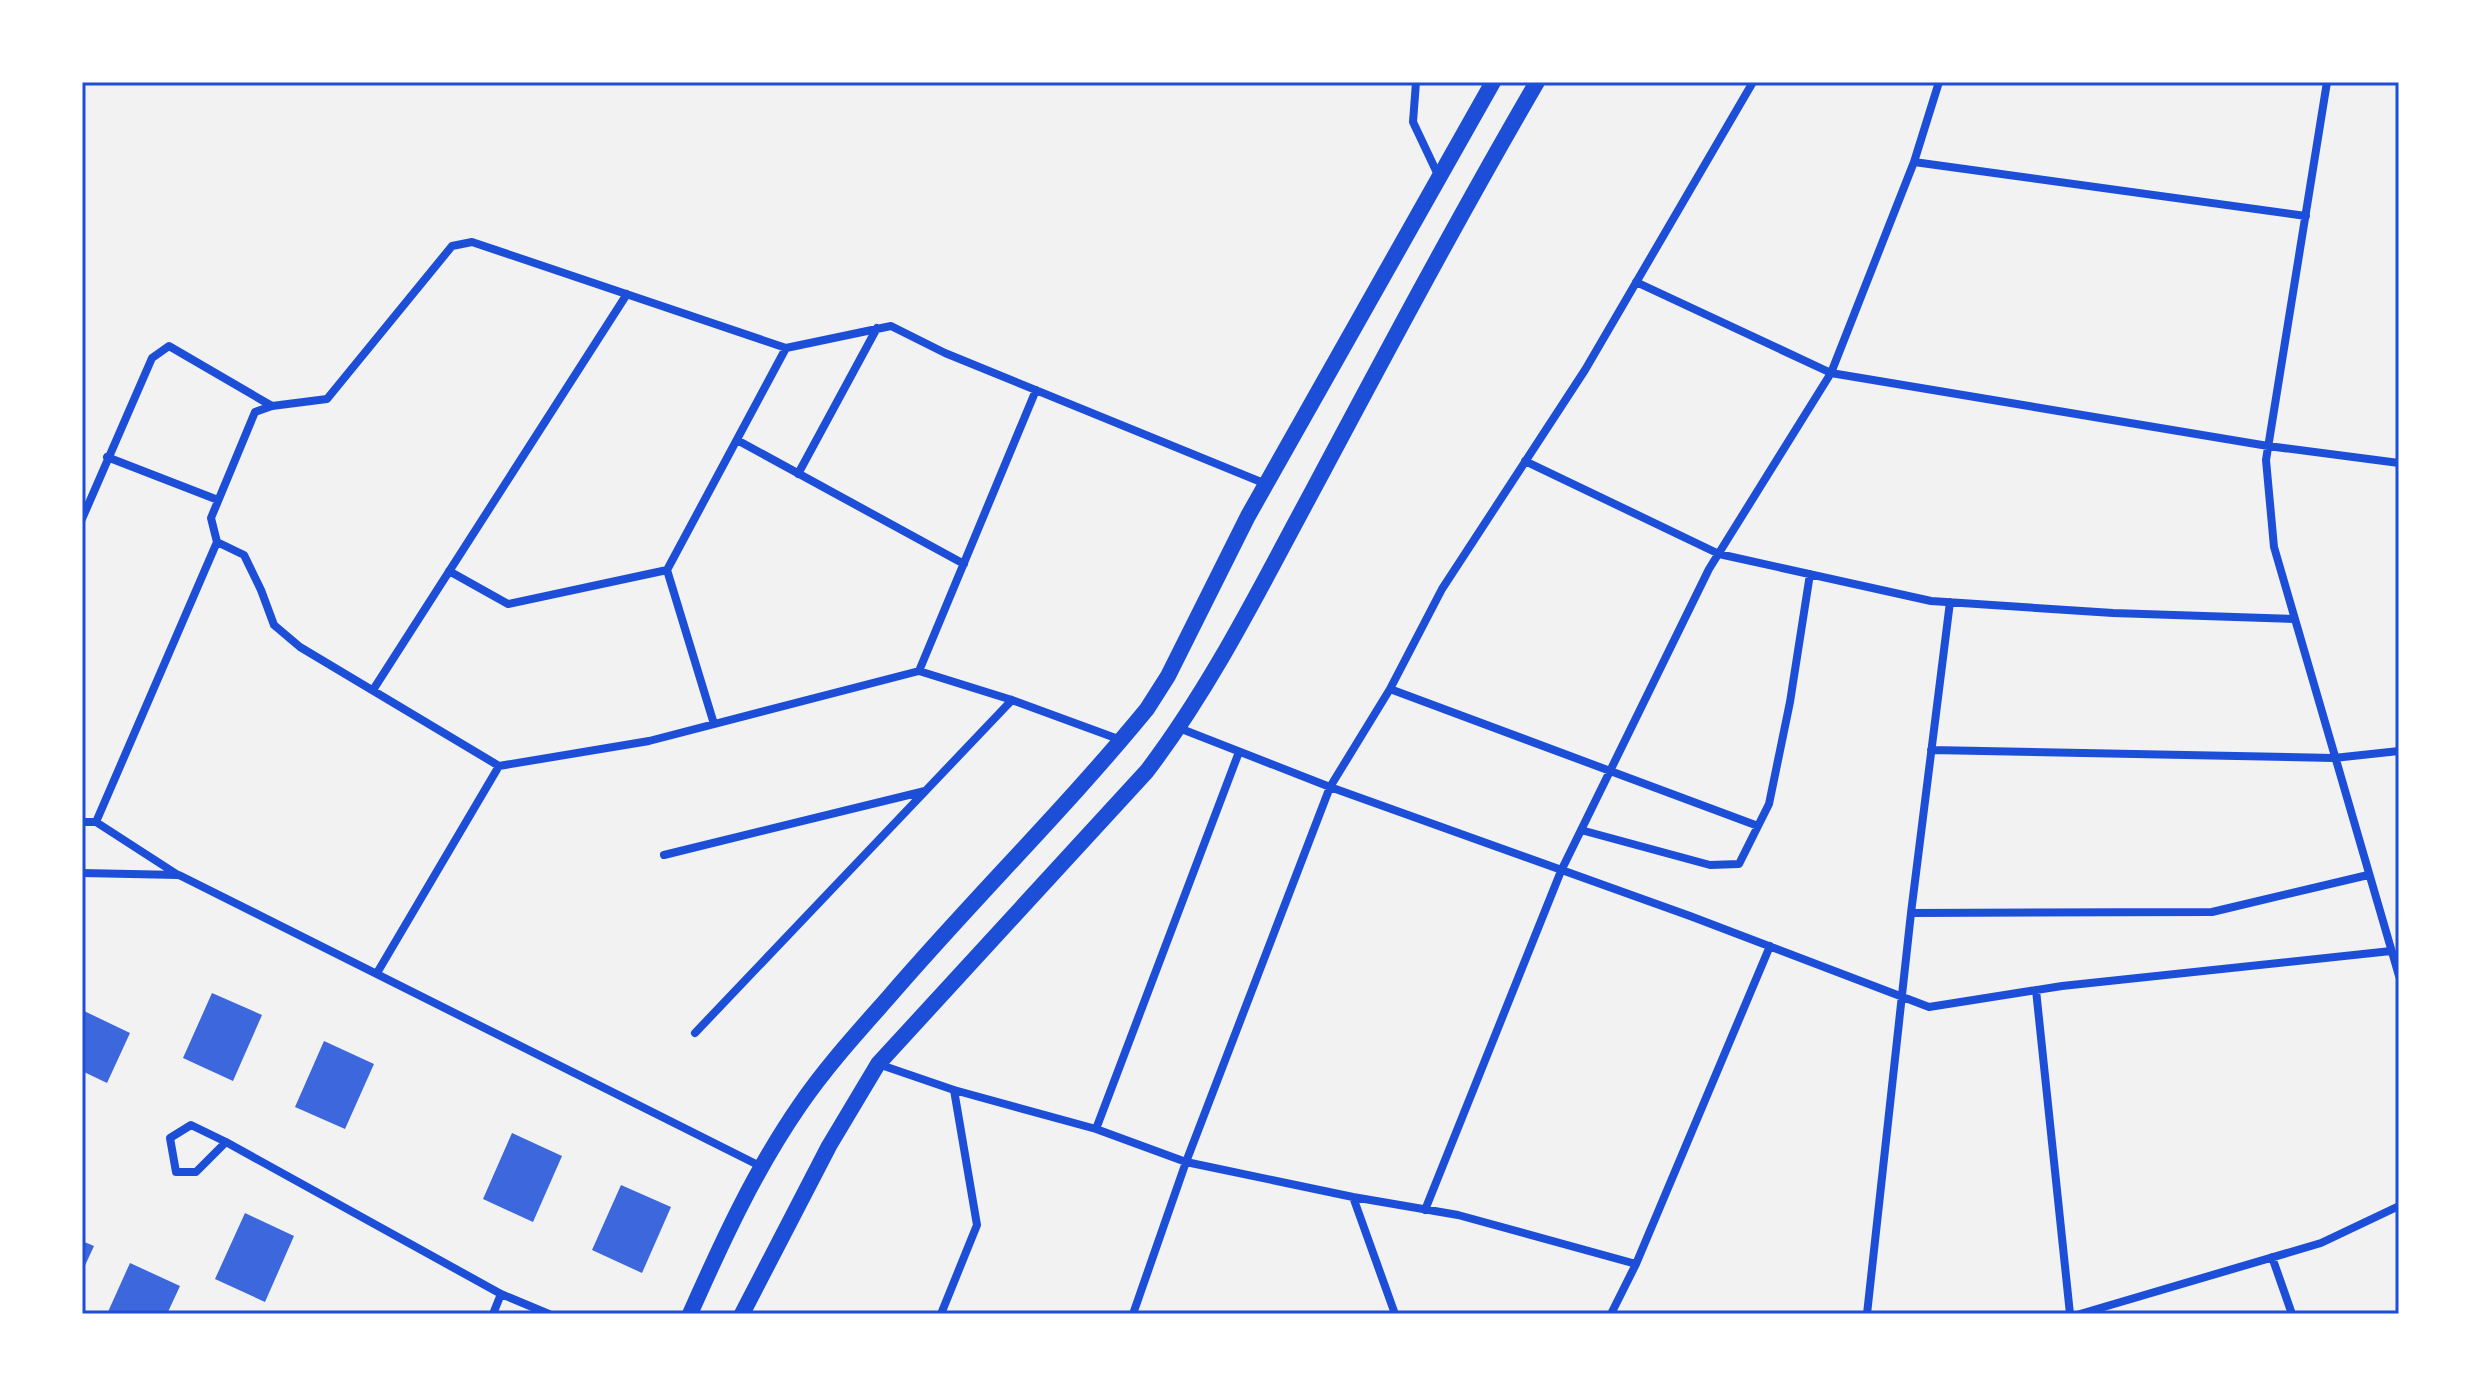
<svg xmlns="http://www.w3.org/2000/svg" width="2481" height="1396" viewBox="0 0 2481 1396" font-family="Literata,serif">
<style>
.building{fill:#3d67dc}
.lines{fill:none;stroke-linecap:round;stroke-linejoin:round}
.minor{stroke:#1d4ed8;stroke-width:8}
.secondary{stroke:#1d4ed8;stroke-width:16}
.neatline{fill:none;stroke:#1d4ed8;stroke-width:3}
</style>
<rect width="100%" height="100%" fill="#f2f2f2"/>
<path class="building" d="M212,993L262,1015L233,1081L183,1058Z
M82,1010L130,1033L107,1083L82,1071Z
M324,1041L374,1064L345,1129L295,1107Z
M512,1133L562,1156L533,1222L483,1199Z
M621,1185L671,1207L642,1273L592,1250Z
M245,1213L294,1236L265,1302L215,1279Z
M82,1241L94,1246L82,1272Z
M130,1263L180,1286L167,1314H107Z"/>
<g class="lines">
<path class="minor" d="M1416,82L1413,122L1439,177
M2327,82L2266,460L2274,547L2399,976
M1914,162L2306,216
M1636,282L1831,373L2268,446L2399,463
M737,440L964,564
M107,457L218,500
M1525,461L1719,554L1931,601L2113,613L2294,619
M798,474L877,328
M82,519L152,358L169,346L272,406
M449,571L508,604L667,570
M919,671L1036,390
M1390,689L1758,826
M373,690L627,294
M714,724L667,570L786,348
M1179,728L1330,787L1690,916L1929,1007L2062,986L2391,951
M1121,740L1012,700L919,671L649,741L499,766L300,647L274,625L261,590L244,555L217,542L211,518L255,412L272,406L327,399L452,246L472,242L786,348L891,326L945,353L1266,484
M1931,750L2334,758L2399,751
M82,822H96L178,875
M96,822L217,542
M1581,830L1710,865L1739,864L1769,804L1790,702L1810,574
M664,855L925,791
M82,873L179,875L762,1167
M1911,913L2212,912L2368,875
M377,973L499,766
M2036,990L2070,1314
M695,1033L1012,700
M878,1064L954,1090L1096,1129L1186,1162L1353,1197L1458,1215L1636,1264
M1096,1129L1239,752
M226,1142L196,1172H176L170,1138L191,1125L226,1142L501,1294L549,1314
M1353,1197L1395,1314
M1425,1210L1561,871L1709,569L1831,373L1914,162L1939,82
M2272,1257L2292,1314
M493,1314L501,1294
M941,1314L977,1225L954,1090
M1133,1314L1186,1162L1330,787L1390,689L1442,589L1585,370L1753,82
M1611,1314L1636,1264L1770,946
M1867,1314L1911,913L1950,602
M2080,1314L2321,1243L2399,1206"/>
<path class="secondary" d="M690,1314C722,1242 755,1170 800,1105C826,1067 857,1033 888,998C972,900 1065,809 1147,709L1168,676L1248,516L1493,82
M742,1314L829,1146L878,1064L1147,771C1213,684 1261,586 1313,490C1386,353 1459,216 1537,82"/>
</g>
<rect width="2481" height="1396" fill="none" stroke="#ffffff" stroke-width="168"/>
<rect x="84" y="84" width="2313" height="1228" class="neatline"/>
</svg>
